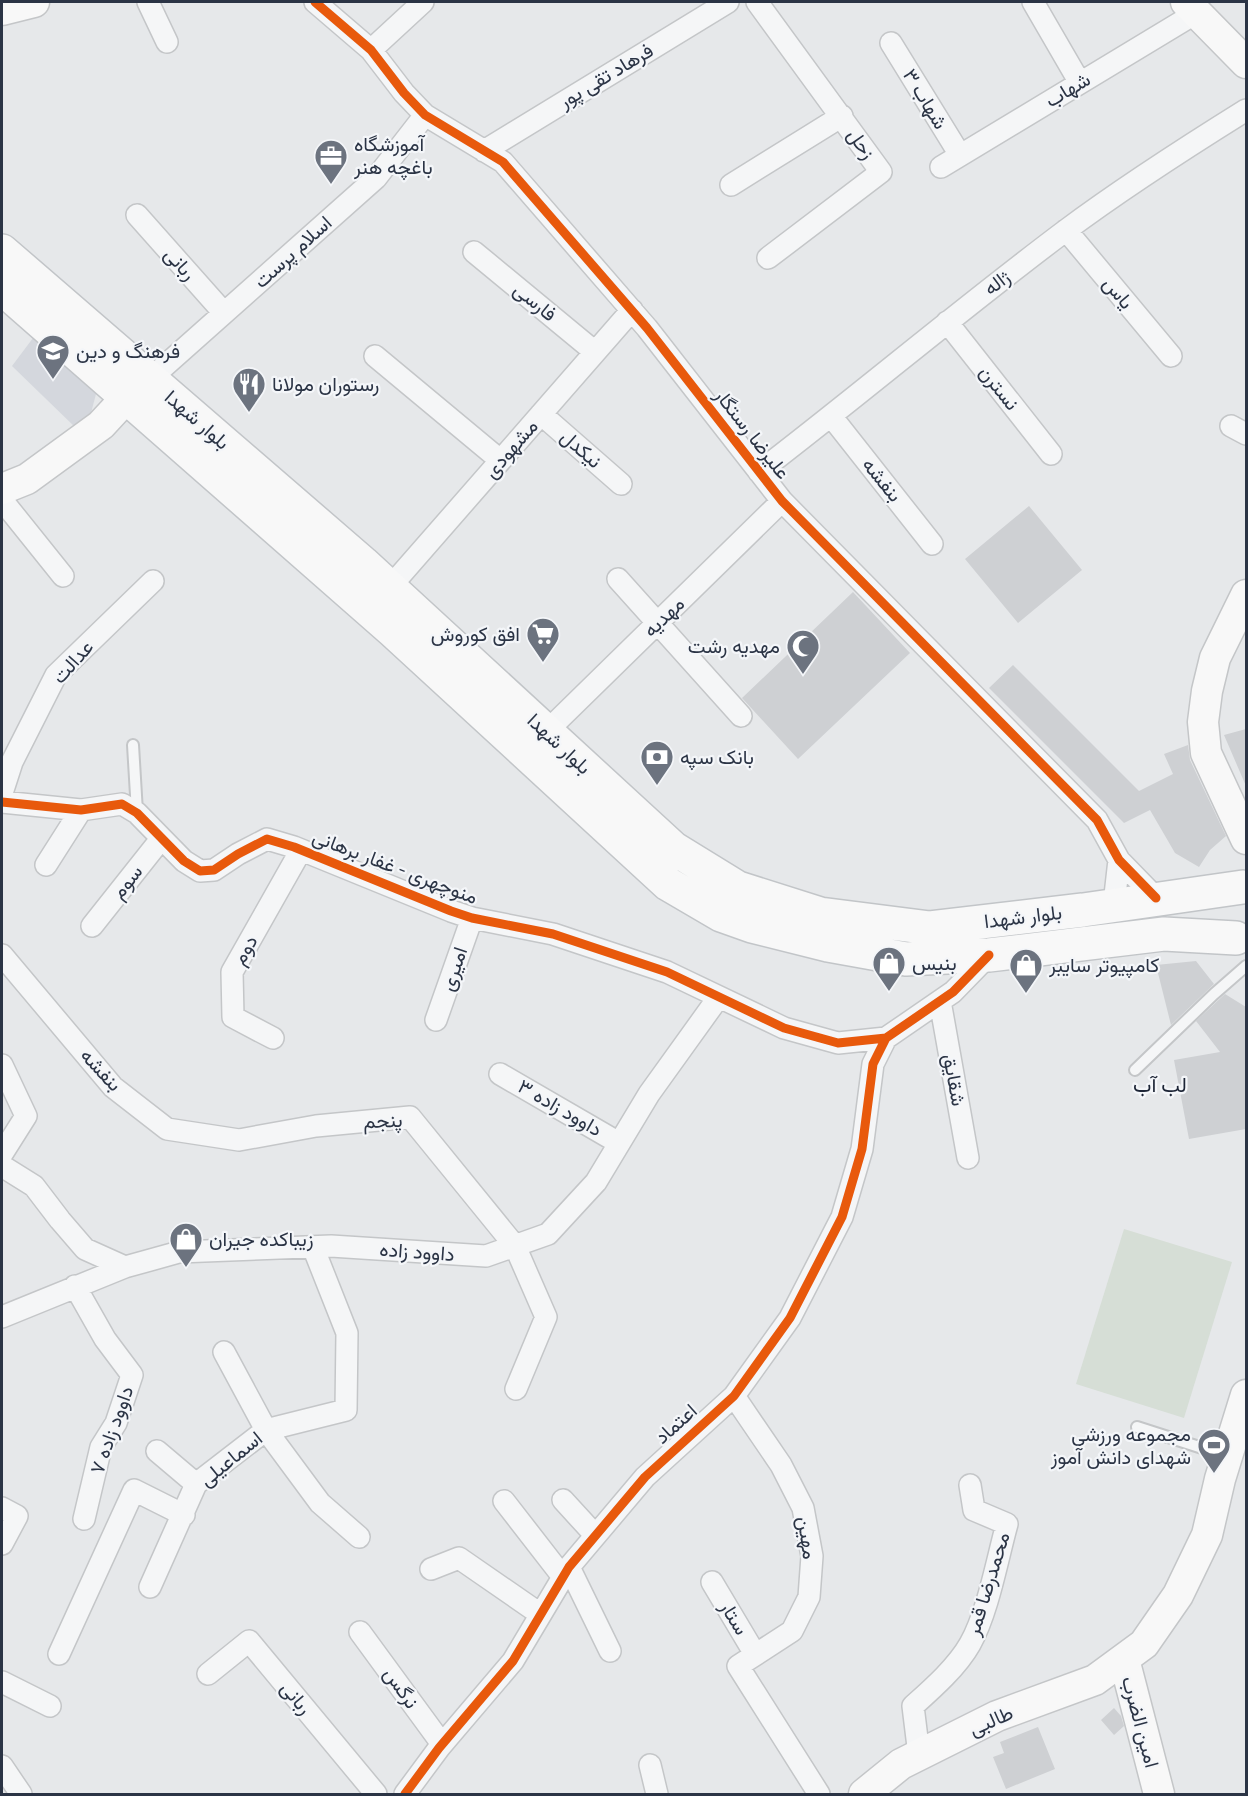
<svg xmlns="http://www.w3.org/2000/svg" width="1248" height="1796" viewBox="0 0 1248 1796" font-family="Karla,Vazirmatn,sans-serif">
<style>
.built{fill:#d4d7dd}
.green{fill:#d6ded6}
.building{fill:#ced0d3}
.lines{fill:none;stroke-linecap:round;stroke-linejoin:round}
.service-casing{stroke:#c4c6c8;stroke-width:14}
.minor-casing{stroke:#c4c6c8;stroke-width:24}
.secondary-casing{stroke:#c4c6c8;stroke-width:33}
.primary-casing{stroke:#c2c5c8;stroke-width:36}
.service{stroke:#f5f6f7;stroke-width:10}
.minor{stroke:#f5f6f7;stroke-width:21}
.secondary{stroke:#f8f8f8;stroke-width:30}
.primary{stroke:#f8f8f8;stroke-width:33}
.cycleway-casing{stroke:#f4f6f9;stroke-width:13}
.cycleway{stroke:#e8590c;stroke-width:9}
.labels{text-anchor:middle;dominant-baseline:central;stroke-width:4.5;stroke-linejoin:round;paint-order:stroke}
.street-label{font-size:20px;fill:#2b3445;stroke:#f4f6f9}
.poi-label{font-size:20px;fill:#2b3445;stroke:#f4f6f9;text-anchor:start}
.neighbourhood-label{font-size:21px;fill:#1d2536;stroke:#f4f6f9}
</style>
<rect width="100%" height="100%" fill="#e6e8ea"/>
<path class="built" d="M33,338L96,394L91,413L76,428L12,366Z"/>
<path class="green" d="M1124,1229L1232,1262L1184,1418L1076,1384Z"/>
<path class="building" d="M1029,506L1082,570L1018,623L965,559Z
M853,592L910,653L798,759L742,698Z
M1013,665L1139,791L1173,774L1164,754L1188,745L1190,760L1226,836L1210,850L1199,867L1175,853L1150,810L1124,823L989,688Z
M1246,729V786L1224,735Z
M1196,961L1214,984L1171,1025L1156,965Z
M1225,994L1246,1007V1129L1189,1139L1174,1060L1220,1052L1196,1021Z
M1114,1708L1121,1716L1124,1726L1114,1735L1101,1720Z
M1038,1727L1055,1769L1006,1789L993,1757L1004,1753L1000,1742Z"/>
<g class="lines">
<defs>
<path id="service" d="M133,745L137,812
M1135,1070L1214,994L1246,966
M1137,1427L1224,1455"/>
<path id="minor" d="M148,2L167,42
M315,2L371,50L404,93L425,115L503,162L647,328L782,501L1097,820L1119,860L1156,898
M757,2L881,172L768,258
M1033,2L1080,83
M891,43L960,155
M371,50L423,2
M484,151L728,2
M941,167L1196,13
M731,185L842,116
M137,215L224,313
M1066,230L1171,356
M474,252L595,352
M947,322L1051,454
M375,356L500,460
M150,379L376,178L425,115
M541,414L621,484
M831,416L932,544
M1231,426L1246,434
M759,472C862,393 961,309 1065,231C1124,187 1185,148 1246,110
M2,500L63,576
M618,579L741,716
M390,587L632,310
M546,732L782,501
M2,793L12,762L56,675L153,581
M2,802L81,810L122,804L137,813L184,861L200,871L214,870L238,854L267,839L294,847L451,911L472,918L553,934L667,972L784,1028L838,1043L886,1038L953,992L989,955
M46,865L81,810
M1114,904L1119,860
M92,926L161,839
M2,955L113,1087L167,1129L239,1140L316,1126L410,1117L515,1246L546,1317L516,1389
M940,1001L968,1158
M436,1020L472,918
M273,1038L233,1017L232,972L301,850
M2,1065L26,1116L2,1154
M500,1074L619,1143
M2,1166L34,1186L60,1220L85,1249L125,1267
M75,1286L105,1339L132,1375L116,1423L101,1447L84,1519
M2,1317L125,1267L179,1252L331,1246L486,1256L548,1234L596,1182L649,1094L718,998
M224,1352L266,1430L320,1503L359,1537
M734,1396L781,1465L803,1508L812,1556L809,1597L792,1631L738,1666L819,1794
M157,1451L196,1484
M563,1500L595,1535
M504,1501L563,1577
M2,1508L17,1516L2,1544
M569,1567L610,1651
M431,1569L459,1558L540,1614
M712,1582L755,1654
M150,1587L196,1484L266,1430L346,1410L347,1333L313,1247
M360,1632L442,1744
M59,1654L134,1490L184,1515
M208,1674L249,1641L376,1794
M2,1682L50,1706
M919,1755L913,1706C932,1689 957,1667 970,1644C988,1612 997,1560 1007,1524L974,1510L970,1485
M650,1765L657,1794
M2,1766L21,1794
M405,1794L439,1748L513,1661L569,1567L645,1477L734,1396L790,1318L842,1217L862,1149L873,1064L886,1038"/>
<path id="secondary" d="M1186,2L1246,63
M2,10L34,2
M2,489L27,479L101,425L126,398
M1246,595L1215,658L1207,691L1203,722L1206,753L1246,839
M1124,1659L1159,1794
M864,1794L901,1764L997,1716L1095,1680L1144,1644L1178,1595L1207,1535L1220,1479L1246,1395"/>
<path id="primary" d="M2,251L363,563L673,848L738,888L820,914L930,928L1083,910L1243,887
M2,288L393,631L668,884L721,915L752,926L828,945L906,959L989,955L1164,934L1236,938"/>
</defs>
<use href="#service" class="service-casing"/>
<use href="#minor" class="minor-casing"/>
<use href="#secondary" class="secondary-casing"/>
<use href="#primary" class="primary-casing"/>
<use href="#service" class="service"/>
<use href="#minor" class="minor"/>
<use href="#secondary" class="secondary"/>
<use href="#primary" class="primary"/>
<defs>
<path id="cycleway" d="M315,2L371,50L404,93L425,115L503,162L647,328L782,501L1097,820L1119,860L1156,898
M2,802L81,810L122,804L137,813L184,861L200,871L214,870L238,854L267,839L294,847L451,911L472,918L553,934L667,972L784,1028L838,1043L886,1038L953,992L989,955
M405,1794L439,1748L513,1661L569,1567L645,1477L734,1396L790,1318L842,1217L862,1149L873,1064L886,1038"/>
</defs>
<use href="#cycleway" class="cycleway-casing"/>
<use href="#cycleway" class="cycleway"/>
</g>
<defs>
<symbol id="office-pin" viewBox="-11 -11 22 30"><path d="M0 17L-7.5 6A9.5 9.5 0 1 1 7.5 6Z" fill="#6c737f" stroke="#f4f6f9"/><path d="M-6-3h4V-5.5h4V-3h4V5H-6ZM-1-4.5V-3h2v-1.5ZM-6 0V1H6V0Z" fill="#fff"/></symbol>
<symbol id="school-pin" viewBox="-11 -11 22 30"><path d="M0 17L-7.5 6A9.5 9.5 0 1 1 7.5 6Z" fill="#6c737f" stroke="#f4f6f9"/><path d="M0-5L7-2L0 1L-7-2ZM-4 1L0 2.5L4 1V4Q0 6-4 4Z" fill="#fff"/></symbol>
<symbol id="restaurant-pin" viewBox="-11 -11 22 30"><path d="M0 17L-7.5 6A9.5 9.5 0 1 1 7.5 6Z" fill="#6c737f" stroke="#f4f6f9"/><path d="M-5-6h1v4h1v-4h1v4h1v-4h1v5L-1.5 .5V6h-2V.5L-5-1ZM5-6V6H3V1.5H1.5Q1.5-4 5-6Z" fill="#fff"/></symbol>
<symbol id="supermarket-pin" viewBox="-11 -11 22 30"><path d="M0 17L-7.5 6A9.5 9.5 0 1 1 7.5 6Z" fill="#6c737f" stroke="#f4f6f9"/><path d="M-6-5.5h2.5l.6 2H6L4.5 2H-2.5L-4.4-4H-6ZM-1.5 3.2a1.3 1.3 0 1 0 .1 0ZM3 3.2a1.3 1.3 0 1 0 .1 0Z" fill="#fff"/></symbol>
<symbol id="mosque-pin" viewBox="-11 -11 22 30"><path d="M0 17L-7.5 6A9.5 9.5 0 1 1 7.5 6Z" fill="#6c737f" stroke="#f4f6f9"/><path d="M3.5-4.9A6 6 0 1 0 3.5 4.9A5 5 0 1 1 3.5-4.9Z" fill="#fff"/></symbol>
<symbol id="bank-pin" viewBox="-11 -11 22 30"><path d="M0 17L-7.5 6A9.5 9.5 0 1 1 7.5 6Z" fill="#6c737f" stroke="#f4f6f9"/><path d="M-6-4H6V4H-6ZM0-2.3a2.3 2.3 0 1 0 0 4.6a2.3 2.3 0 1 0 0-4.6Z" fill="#fff"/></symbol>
<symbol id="shop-pin" viewBox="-11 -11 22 30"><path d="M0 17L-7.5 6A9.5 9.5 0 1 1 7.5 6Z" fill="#6c737f" stroke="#f4f6f9"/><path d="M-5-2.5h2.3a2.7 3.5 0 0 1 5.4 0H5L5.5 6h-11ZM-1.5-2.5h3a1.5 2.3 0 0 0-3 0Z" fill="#fff"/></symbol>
<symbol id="stadium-pin" viewBox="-11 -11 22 30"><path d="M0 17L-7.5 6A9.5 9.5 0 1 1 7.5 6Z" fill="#6c737f" stroke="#f4f6f9"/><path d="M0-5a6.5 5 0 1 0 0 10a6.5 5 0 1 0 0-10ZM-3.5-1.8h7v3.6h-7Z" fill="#fff"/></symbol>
</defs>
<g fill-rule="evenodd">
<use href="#office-pin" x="312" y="137" width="38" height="52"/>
<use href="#school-pin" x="34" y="332" width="38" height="52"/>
<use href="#restaurant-pin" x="230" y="365" width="38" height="52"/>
<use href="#supermarket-pin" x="524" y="615" width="38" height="52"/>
<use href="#mosque-pin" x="784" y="627" width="38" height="52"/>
<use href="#bank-pin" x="638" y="738" width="38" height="52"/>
<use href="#shop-pin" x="870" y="944" width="38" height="52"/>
<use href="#shop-pin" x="1007" y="946" width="38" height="52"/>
<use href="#shop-pin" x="167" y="1220" width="38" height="52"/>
<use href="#stadium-pin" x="1195" y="1426" width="38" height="52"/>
</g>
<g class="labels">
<g class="street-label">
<text transform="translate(606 76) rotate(-31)">فرهاد تقی پور</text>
<text transform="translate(1068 90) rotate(-31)">شهاب</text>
<text transform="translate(925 99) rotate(59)">شهاب ۳</text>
<text transform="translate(861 144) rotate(55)">زحل</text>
<text transform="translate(293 252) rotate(-42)">اسلام پرست</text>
<text transform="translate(180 264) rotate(48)">ربانی</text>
<text transform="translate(997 283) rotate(-37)">ژاله</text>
<text transform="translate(1118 293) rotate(50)">یاس</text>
<text transform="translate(535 302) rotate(39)">فارسی</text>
<text transform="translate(999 388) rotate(52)">نسترن</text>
<text transform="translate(197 420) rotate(41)">بلوار شهدا</text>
<text transform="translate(752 434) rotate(52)">علیرضا رستگار</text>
<text transform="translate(511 449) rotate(-49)">مشهودی</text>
<text transform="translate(581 449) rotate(41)">نیکدل</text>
<text transform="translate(882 480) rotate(51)">بنفشه</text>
<text transform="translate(664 617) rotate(-44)">مهدیه</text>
<text transform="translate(73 662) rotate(-48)">عدالت</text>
<text transform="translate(559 744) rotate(43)">بلوار شهدا</text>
<text transform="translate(395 867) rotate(21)">منوچهری - غفار برهانی</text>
<text transform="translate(127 882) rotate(-52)">سوم</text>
<text transform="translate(1023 917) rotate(-7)">بلوار شهدا</text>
<text transform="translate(245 950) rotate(-60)">دوم</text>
<text transform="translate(454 969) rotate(-71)">امیری</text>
<text transform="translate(101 1070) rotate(47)">بنفشه</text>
<text transform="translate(954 1080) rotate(80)">شقایق</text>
<text transform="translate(560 1108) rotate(30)">داوود زاده ۳</text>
<text transform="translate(383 1121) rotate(-2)">پنجم</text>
<text transform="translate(417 1252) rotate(4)">داوود زاده</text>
<text transform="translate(676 1424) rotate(-42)">اعتماد</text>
<text transform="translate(112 1430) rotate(-70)">داوود زاده ۷</text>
<text transform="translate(231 1459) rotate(-39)">اسماعیلی</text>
<text transform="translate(807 1538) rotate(82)">مهین</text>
<text transform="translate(988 1584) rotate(-73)">محمدرضا قمر</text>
<text transform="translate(734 1618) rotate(59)">ستار</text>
<text transform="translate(401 1688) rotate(55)">نرگس</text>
<text transform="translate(296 1698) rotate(50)">ربانی</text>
<text transform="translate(991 1721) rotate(-24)">طالبی</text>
<text transform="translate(1140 1722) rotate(75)">امین الضرب</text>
</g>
<g class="poi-label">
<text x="354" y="144">آموزشگاه<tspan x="354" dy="23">باغچه هنر</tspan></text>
<text x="76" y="351">فرهنگ و دین</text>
<text x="272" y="384">رستوران مولانا</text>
<text x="520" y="634" text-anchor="end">افق کوروش</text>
<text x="780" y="646" text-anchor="end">مهدیه رشت</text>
<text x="680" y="757">بانک سپه</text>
<text x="912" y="963">بنیس</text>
<text x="1049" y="965">کامپیوتر سایبر</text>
<text x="209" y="1239">زیباکده جیران</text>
<text x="1191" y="1434" text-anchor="end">مجموعه ورزشی<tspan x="1191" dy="23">شهدای دانش آموز</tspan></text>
</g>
<g class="neighbourhood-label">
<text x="1160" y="1085">لب آب</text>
</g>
</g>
<rect width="1248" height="1796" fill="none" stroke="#2b3445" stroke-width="6"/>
</svg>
